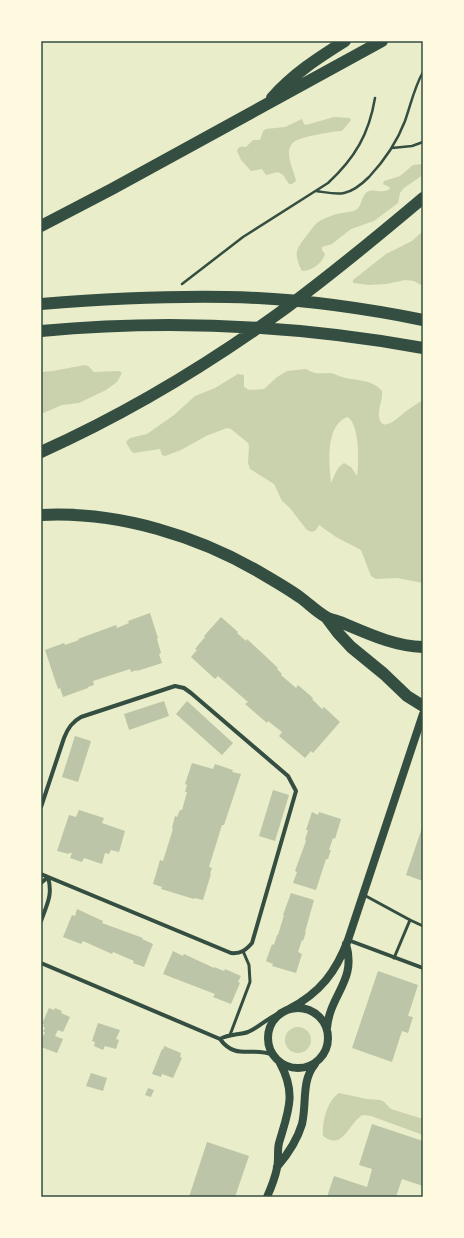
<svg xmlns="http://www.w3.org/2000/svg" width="464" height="1238" viewBox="0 0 464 1238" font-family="Overpass,sans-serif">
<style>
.green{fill:#cad2ad;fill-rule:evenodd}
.building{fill:#bcc5a7}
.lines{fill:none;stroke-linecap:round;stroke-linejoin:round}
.path{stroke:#344e41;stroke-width:2.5}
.service{stroke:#344e41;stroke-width:3}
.minor{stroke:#344e41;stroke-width:4}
.secondary{stroke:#344e41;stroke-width:8}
.motorway{stroke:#344e41;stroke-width:12}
.neatline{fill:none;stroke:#344e41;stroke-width:1.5}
</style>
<rect width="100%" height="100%" fill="#e9edc9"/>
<path class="green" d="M334,117L350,118L351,120L342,131C334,131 299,137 294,142C290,145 289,149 289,153C289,162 294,172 296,181L292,184H289L283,175L278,172L266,175L262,169L251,171L241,160L237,151C239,146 241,146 246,147L253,140H260L263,131L266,129L285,127L302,119L304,124L306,125Z
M423,164V175L404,188L400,193L398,203L374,221L351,229L332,244L322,247V250L325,254C322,264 311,271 302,271C293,254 296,249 307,235C310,232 313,226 317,223C322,219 330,216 337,214C343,212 352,213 357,209C363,204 361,194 369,191C376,189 381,194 390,189L389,187L383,184L384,181L400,176L413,165Z
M423,231V286L414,281L405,280L387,284L369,285L353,283V280L386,254L412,241Z
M85,365L88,366L94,372L119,371L122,373L117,382L106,390L79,403L62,405L41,414V372L53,371Z
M306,369C316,375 319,373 330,373C334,373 338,376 342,377C356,381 372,379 382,391C383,400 378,408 379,416C381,435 399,417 405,412C410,408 417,404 423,400V583L397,578L376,579L371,576L361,550L336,537L319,525L316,530L312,532L307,530L289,507L282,501L274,484L250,469L248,463L249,446L248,443L231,429L227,428L206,436L181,450L165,456L162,455L160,449L134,453L131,451L126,442L130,438L147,434L174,415L195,396L215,388L238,374L244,375V387L249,390L264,389L277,377L287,371ZM348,417C360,427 359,462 357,476L351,467L344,463C336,468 335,475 331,483C329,464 325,424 348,417Z
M285 1040a13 13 0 1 1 26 0a13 13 0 1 1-26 0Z
M339,1093L367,1099L380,1100L383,1101L391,1109L423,1119V1135L371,1116L363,1115C349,1121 344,1152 323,1136C322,1122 327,1101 339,1093Z"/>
<path class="building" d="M150,613L158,638L157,639L161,653L159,654L162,663L137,671V670L131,672L130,669L93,681L94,685L88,687V688L63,697L60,688L58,689L45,650L64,643L65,645L79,640L78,639L116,625L117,628L129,623L128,621Z
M221,617L238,632L237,633L246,641L247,639L278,668L277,669L282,674L281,675L296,688L298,685L313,698L312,699L322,709L324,707L340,722L313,753L311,751L305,758L279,736L282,732L268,721L267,723L245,704L248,702L218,676L215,679L191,657L197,650L195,649L205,637L204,636Z
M164,701L169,716L129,730L124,714Z
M187,701L233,743L222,755L176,714Z
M75,736L91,741L78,782L62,777Z
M192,763L213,769L215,764L233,770L232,772L241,774L224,825H222L209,867L212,868L210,874H211L203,900L194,898V899L161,889L162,887L153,884L160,860L163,861L173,829L172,828L175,816L177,817L180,810H182L187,792H185L187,785L185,784Z
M273,790L289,795L275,841L259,836Z
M79,810L104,818L102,823L125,831L119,852L111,850L109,854L105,853L102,864L84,858L82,862L70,858L72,853H69V854L57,851L69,815L76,817Z
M312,812L318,815L319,812L341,819L335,839L333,838L329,850H331L328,859H326L316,890L293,883L297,872L295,871L306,841L305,840L308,830H306Z
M423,825V881L406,875Z
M291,893L314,900L305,932H306L303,941L302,940L298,952L302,954L296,973L272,966L273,964L266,961L272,944L274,945L277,935H278L284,915H283Z
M77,909L103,921L102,923L143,938L142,939L153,944L144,967L133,963L134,961L113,952L112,954L83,941L81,944L63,937L72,915L75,916Z
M173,951L183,956L184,954L214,968V967L224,971L225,969L241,976L238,982L240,983L231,1004L213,997L215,994L163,974Z
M378,971L418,985L408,1016L413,1017L408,1033L402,1031L392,1062L352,1048Z
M49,1008L54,1010L55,1008L62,1011L61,1013L70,1017L63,1032L58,1030L55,1036L63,1039L57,1053L41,1047V1041L45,1032H43L45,1028L43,1026L44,1024H42Z
M98,1023L120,1030L116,1039L119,1040L116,1049L105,1046L103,1050L94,1046L95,1042L92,1041Z
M164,1046L181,1053L180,1057L182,1058L173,1078L162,1074L161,1077L152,1074L162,1049L163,1050Z
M91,1073L107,1078L103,1091L86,1086Z
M148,1088L154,1090L151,1097L145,1095Z
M372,1124L423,1141V1186L402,1179L396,1197H327L334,1176L367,1187L372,1169L359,1165Z
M207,1142L249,1156L235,1197H189Z"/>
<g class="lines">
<path class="path" d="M392,148L412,146L423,142
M316,191C325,192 335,195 344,193C354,191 362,184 369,177C384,161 397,142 405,121C411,104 414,88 423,72
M182,284L243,237L328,183C355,158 369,134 375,98"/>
<path class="service" d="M364,895L410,920L423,926
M394,958L410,920
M230,1035L250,982L249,965L243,951"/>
<path class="minor" d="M41,807L64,738C68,728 72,722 81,717L175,686L184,688L191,693L288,776L296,791L252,943C246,950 241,954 231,953L41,874
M41,883L48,877C53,895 47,904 41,921
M348,940L423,968
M41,963L220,1039C236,1061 253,1046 273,1055
M220,1039C229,1034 239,1035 248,1032C260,1027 268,1017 281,1013"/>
<path class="secondary" d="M268 1038a30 30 0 1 1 60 0a30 30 0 1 1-60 0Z
M289,1009C320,993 336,972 348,940L423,714
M327,1028C330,994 357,981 346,944
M277,1167C288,1154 297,1141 302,1124C307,1103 301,1081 315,1064
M267,1197C271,1188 275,1178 277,1168C279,1160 277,1151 279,1143C288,1112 297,1094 280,1063"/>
<path class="motorway" d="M272,98C293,74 318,58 345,41
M41,226L112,189L382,41
M41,304C103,299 165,296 227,297C293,298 358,307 423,320
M41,331C169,319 296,325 423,348
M41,452C128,413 209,364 286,308C333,273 378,236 423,198
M41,515C118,511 200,536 266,576C278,583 290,590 301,598C309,604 317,612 326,617C332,620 339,621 345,624C371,635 395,646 423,647
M326,617L338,633L351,647L384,674L407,696L423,706"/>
</g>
<rect width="464" height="1238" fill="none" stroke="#fefae0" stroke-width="84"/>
<rect x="42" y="42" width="380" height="1154" class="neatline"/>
</svg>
